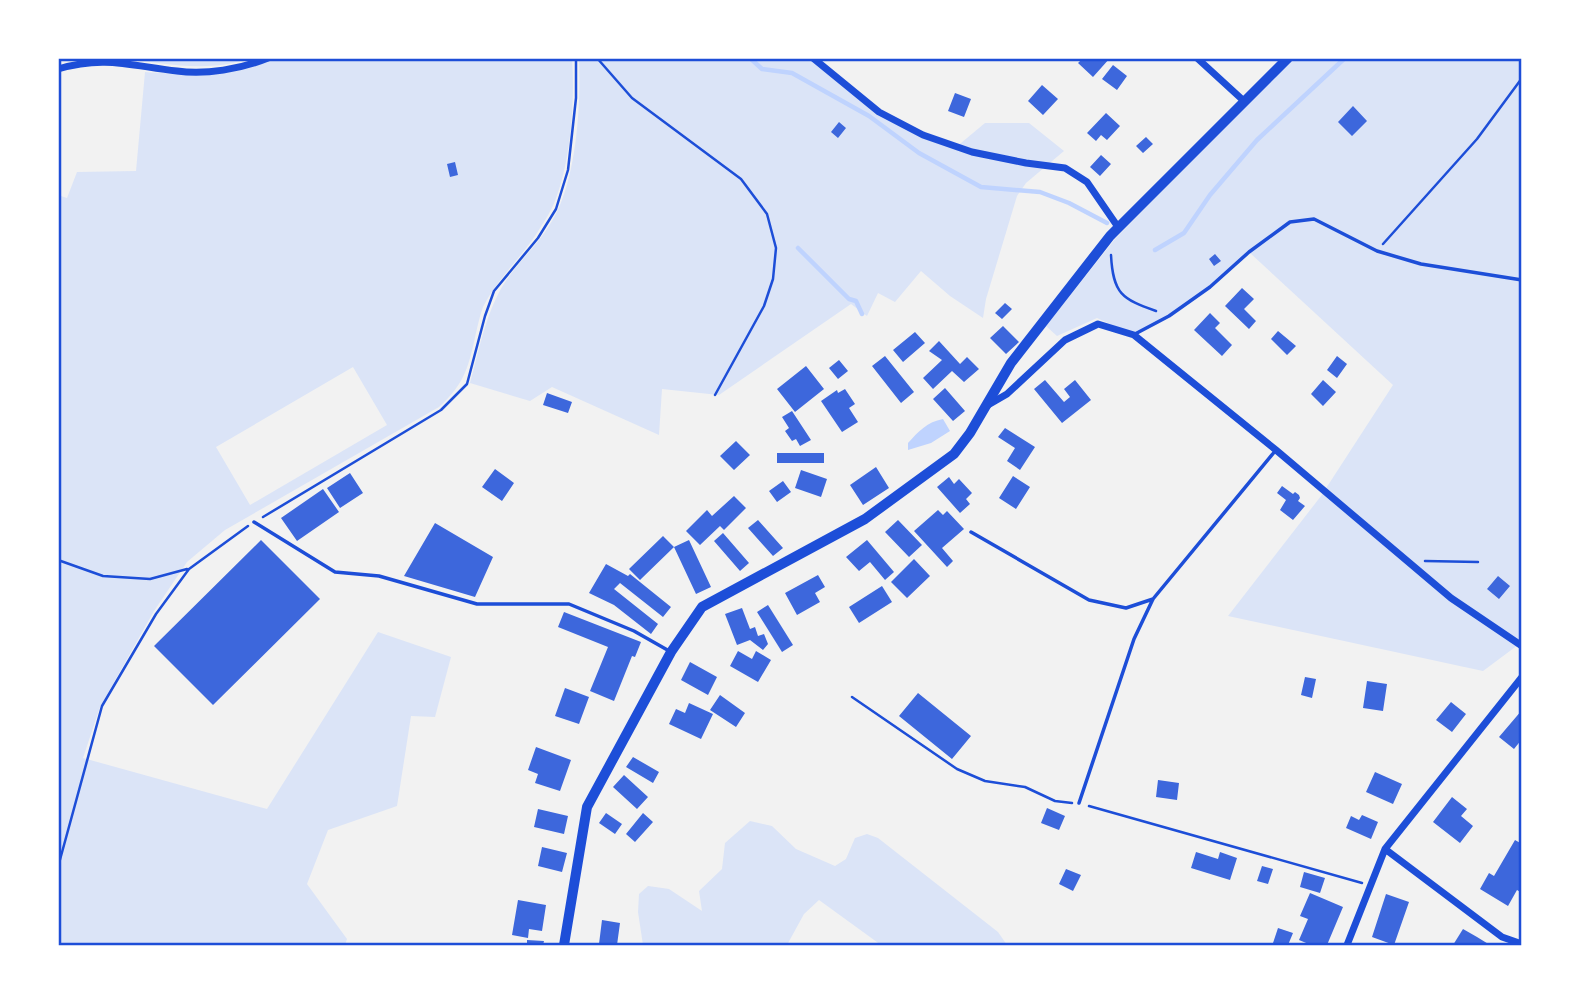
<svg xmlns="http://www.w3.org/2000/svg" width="1580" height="1003" viewBox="0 0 1580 1003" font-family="Roboto,sans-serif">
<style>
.green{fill:#dbe4f7;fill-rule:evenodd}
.water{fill:#bfd3fe}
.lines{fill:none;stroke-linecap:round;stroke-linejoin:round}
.stream{stroke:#bfd3fe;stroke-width:4.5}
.building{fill:#3d67dc}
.path{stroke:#1d4ed8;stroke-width:2.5}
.service{stroke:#1d4ed8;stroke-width:3.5}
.minor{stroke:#1d4ed8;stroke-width:7}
.tertiary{stroke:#1d4ed8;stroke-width:10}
.neatline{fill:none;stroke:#1d4ed8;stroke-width:2.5}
</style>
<rect width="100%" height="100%" fill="#f2f2f2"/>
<path class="green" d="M124,58H250C210,73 165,64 124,58Z
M274,58H572C575,101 571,160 555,201C551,212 543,223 537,233C520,259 497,279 483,307C480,315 478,324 476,333C469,365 465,384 439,407L225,530L187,562L154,611L100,707L83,758L267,809L378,632L451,657L435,717L411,716L397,806L328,830L307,884L347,939L345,945H58V195L67,198L77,172L136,171L145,72C198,75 223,77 274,58ZM353,367L387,425L250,505L216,447Z
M579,58H810L878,114L955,148L985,123H1029L1064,151L1026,183L1017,196L986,299L983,318L950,296L921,271L895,302L878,293L867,316L851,304L719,395L662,389L659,435L552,387L530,401L470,383C479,351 485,316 502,287C520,257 545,241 560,205C577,165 581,101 579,58Z
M1292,58H1522V642L1483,671L1228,616L1321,496L1393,385L1249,252C1213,284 1177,312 1134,335L1097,318L1057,336L1046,326L1115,239Z
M750,821L772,826L796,849L835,866L846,859L855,838L867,834L878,838L998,932L1007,945H881L819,900L804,914L787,945H643L638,912L639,894L648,886L669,889L702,911L699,891L722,869L725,843Z"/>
<path class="water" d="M943,419L950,431L931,443L908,450V443C919,431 927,422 943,419Z"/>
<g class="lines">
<path class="stream" d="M750,58L762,69L792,73L869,116L919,153L981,187L1040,192L1069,203L1107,223
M798,248L849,299L856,301L862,314
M1155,250L1184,233L1210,195L1257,140L1345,58"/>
</g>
<path class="building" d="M1083,58H1110L1093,77L1078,63Z
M1113,65L1127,76L1117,90L1102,79Z
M1042,85L1058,99L1043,115L1028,101Z
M955,93L971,99L964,117L948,111Z
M1353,106L1367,121L1352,136L1338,122Z
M1106,113L1120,126L1107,140L1101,135L1096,141L1087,133Z
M839,122L846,128L838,138L831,132Z
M1146,137L1153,144L1143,153L1136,146Z
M1101,155L1111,164L1100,176L1090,167Z
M455,162L458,175L450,177L447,164Z
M1215,254L1221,261L1214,266L1209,259Z
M1242,288L1254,299L1244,309L1256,321L1249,329L1225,306Z
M1005,303L1012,309L1002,319L995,313Z
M1210,313L1220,323L1215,328L1232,345L1222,356L1194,330Z
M1003,326L1019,342L1006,354L990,338Z
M1278,331L1296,346L1287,355L1271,339Z
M915,332L925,343L903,362L893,350Z
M939,341L960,364L967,357L979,369L964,382L952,371L933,389L923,378L942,360L929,351Z
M885,356L914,392L901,403L872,366Z
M1337,356L1347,364L1337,378L1327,370Z
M839,360L848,371L838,379L829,368Z
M806,366L824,389L795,412L777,389Z
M1045,380L1064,402L1070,397L1064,389L1075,380L1091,400L1062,423L1034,389Z
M1323,380L1336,392L1323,406L1311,394Z
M945,388L965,411L953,421L933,399Z
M845,389L855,404L849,408L858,422L842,432L821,401L837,390L838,393Z
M547,393L572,402L568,413L543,405Z
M792,411L811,440L800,446L796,439L792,441L785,431L789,428L782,417Z
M1005,428L1035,447L1020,470L1007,461L1015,448L998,437Z
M736,441L750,455L734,470L720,456Z
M777,453H824V463H777Z
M876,467L889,488L863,505L850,485Z
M495,469L514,483L502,501L482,487Z
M801,470L827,479L821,497L795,488Z
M350,473L363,493L340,508L327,488Z
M1013,476L1030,487L1016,509L999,498Z
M949,477L954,484L959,479L972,493L966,499L970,504L960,513L937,487Z
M783,481L791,492L777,502L769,491Z
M1282,486L1293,494L1295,492L1299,495L1300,498L1298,501L1305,506L1293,520L1280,510L1286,500L1277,493Z
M323,489L339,512L297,541L281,518Z
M734,496L746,508L724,530L720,526L700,545L686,531L707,510L712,516Z
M938,510L943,515L947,511L964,529L942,548L953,561L947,567L914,531Z
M758,520L783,548L773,556L748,528Z
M898,520L922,545L909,557L885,532Z
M435,523L493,557L475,597L404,576Z
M723,533L749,563L740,571L714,541Z
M663,536L674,547L689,540L711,587L696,594L674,547L640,580L629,569Z
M261,540L320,599L213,705L154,646Z
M867,540L894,572L885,580L870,562L859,571L846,557Z
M914,559L930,576L907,598L891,582Z
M606,564L628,576L630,574L671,607L663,617L620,583L614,589L658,624L651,634L614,605L589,593Z
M818,575L825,587L815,593L820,602L797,615L785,593Z
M1498,576L1510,586L1499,599L1487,589Z
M882,586L892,602L859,623L849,607Z
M768,605L793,645L782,652L757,612Z
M742,608L750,629L755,627L758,636L764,634L768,644L763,650L750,640L737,645L725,614Z
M564,612L641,642L635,657L632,656L614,701L590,691L608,647L558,627Z
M738,651L752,659L756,651L771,660L758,682L730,666Z
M690,662L717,677L708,695L681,680Z
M1305,677L1316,679L1312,698L1301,695Z
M1367,681L1387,684L1383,711L1363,708Z
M565,688L589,697L579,724L555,716Z
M918,693L971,736L952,759L899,716Z
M720,695L745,713L736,727L710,710Z
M1451,702L1466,714L1452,732L1436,720Z
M689,703L713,714L701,739L669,724L676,709L685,713Z
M1522,710V739L1514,749L1499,737Z
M536,747L571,760L560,791L535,783L538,774L528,770Z
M633,757L659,772L653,783L626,767Z
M1375,772L1402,784L1393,804L1366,792Z
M624,775L648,797L637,809L613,787Z
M1158,780L1179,783L1177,800L1156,797Z
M1452,797L1467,809L1461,816L1473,826L1460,843L1433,822Z
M1047,808L1065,816L1059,830L1041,823Z
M538,809L568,816L564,834L534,827Z
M606,813L622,824L615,834L599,823Z
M643,813L653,822L635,842L626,834Z
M1362,815L1378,822L1371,839L1346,828L1351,816L1359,820Z
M1515,840L1522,844V893L1517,890L1508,906L1480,889L1489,873L1494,876Z
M542,847L567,853L562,872L538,866Z
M1196,852L1218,859L1220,852L1237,858L1230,880L1191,868Z
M1262,866L1273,869L1268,884L1257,881Z
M1066,869L1081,875L1073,891L1059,884Z
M1304,872L1325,878L1320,893L1300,887Z
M1310,893L1343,907L1327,945H1311L1299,940L1308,919L1300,916Z
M1386,894L1409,902L1394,945L1372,937Z
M518,900L546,905L542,931L529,929L528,938L512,935Z
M602,920L620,923L617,945L599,944Z
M1278,928L1293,933L1288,945L1273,943Z
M1463,929L1477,937L1490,945H1453Z
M527,940L544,941L543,945H527Z"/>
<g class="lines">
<path class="path" d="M597,58L632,98L741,179L767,214L776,248L773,279L764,306L715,395
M1383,244L1477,139L1522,78
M1111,255C1113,294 1122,299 1156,311
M263,517L441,410L467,384L485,316L494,291L538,238L556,209L568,170L576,98V58
M58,560L103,576L150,579L187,569
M1425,561L1478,562
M852,697L957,769L985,781L1025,787L1055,801L1072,803
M1089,806L1362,883
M58,867L102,706L156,614L189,569L248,526"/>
<path class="service" d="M1135,334L1169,316L1210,287L1249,252L1290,222L1314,219L1377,251L1421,264L1522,280
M254,522L335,572L379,576L477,604H569L634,631L671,652
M971,532L1089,600L1126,608L1153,599
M1079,803L1134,639L1153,599L1276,450"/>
<path class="minor" d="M813,58L879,112L923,135L972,152L1026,163L1065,168L1087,182L1118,227
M1197,58L1245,102
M58,69C104,55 132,66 177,71C206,75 241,69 268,58
M988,405L1007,394L1065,340L1098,324L1134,335L1276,450L1451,598L1522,646
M1385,849L1502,937L1522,944
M1347,945L1385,849L1522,677"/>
<path class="tertiary" d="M564,945L587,807L671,652L702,607L865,519L954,454L970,433L1011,363L1110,236L1288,58"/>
</g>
<rect width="1580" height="1003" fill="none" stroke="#ffffff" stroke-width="119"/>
<rect x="60" y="60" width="1460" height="884" class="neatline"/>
</svg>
